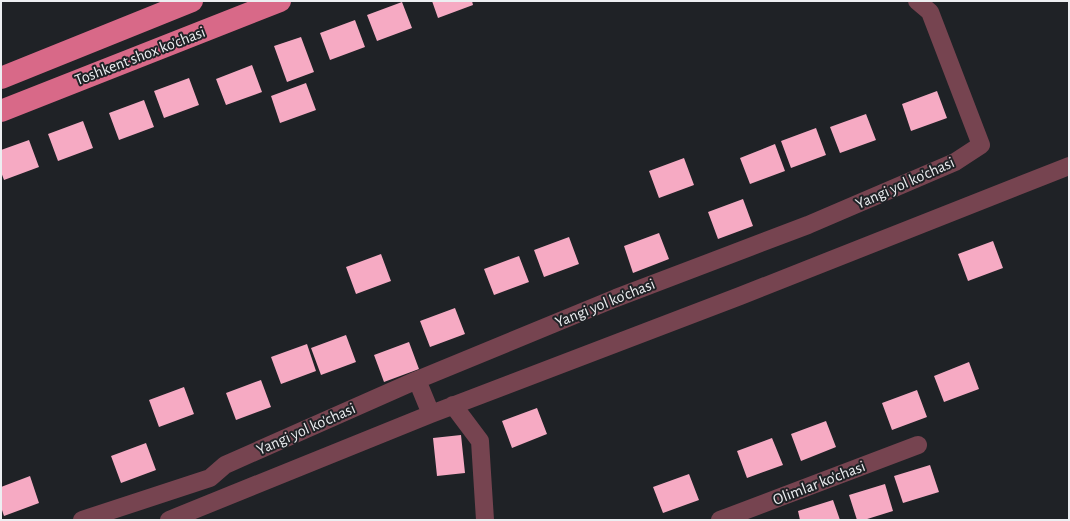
<svg xmlns="http://www.w3.org/2000/svg" width="1070" height="521" viewBox="0 0 1070 521" font-family="'Alegreya Sans',sans-serif">
<style>
.building{fill:#f6aac3}
.lines{fill:none;stroke-linecap:round;stroke-linejoin:round}
.minor{stroke:#764450;stroke-width:18}
.trunk{stroke:#d86988;stroke-width:22}
.labels{text-anchor:middle;dominant-baseline:central;stroke-width:4;stroke-linejoin:round;paint-order:stroke}
.street-label{font-size:16px;fill:#eceef1;stroke:#1f2226}
</style>
<rect width="100%" height="100%" fill="#1f2226"/>
<path class="building" d="M432,1H472L473,5L438,18Z
M402,2L412,28L377,41L367,15Z
M355,20L365,47L330,60L320,33Z
M301,37L314,72L287,82L274,46Z
M252,65L262,92L226,105L216,79Z
M189,78L199,105L164,118L154,91Z
M306,83L316,110L280,123L271,96Z
M937,91L947,118L911,131L902,104Z
M144,100L154,127L119,140L109,113Z
M866,114L876,140L840,153L830,127Z
M83,121L93,148L58,161L48,134Z
M816,128L826,155L791,168L781,141Z
M29,140L39,167L4,180L1,172V150Z
M775,144L785,171L750,184L740,158Z
M684,158L694,185L659,198L649,171Z
M743,199L753,226L718,239L708,212Z
M659,233L669,259L633,273L624,246Z
M569,237L579,264L544,277L534,250Z
M993,241L1003,268L968,281L958,254Z
M381,254L391,281L356,294L346,267Z
M519,256L529,282L494,295L484,269Z
M455,308L465,334L430,347L420,321Z
M346,335L356,362L321,375L311,348Z
M409,342L419,369L384,382L374,355Z
M307,344L316,371L281,384L271,357Z
M969,362L979,389L944,402L934,376Z
M261,380L271,407L236,420L226,393Z
M184,387L194,414L159,427L149,400Z
M917,390L927,417L892,430L882,403Z
M537,408L547,434L512,448L502,421Z
M826,421L836,447L801,461L791,434Z
M461,435L465,473L437,476L433,438Z
M772,438L783,465L747,478L737,451Z
M146,443L156,470L121,483L111,456Z
M930,465L939,492L903,503L894,476Z
M689,474L699,500L663,513L653,487Z
M30,476L39,503L4,516L1,507V487Z
M885,484L893,511L864,520H857L849,495Z
M833,500L840,520H800L798,511Z"/>
<g class="lines">
<path class="minor" d="M417,380L431,414
M453,405L480,441L485,520
M82,520L210,478L225,465L417,380L616,298L808,225L955,162L981,145L930,12L917,1
M169,520L431,414L740,296L1069,166
M720,520L918,445"/>
<path class="trunk" d="M1,78L192,1
M1,111L280,1"/>
</g>
<g class="labels">
<g class="street-label">
<text transform="translate(140 56) rotate(-21)">Toshkent shox ko'chasi</text>
<text transform="translate(905 183) rotate(-24)">Yangi yol ko'chasi</text>
<text transform="translate(605 303) rotate(-22)">Yangi yol ko'chasi</text>
<text transform="translate(306 429) rotate(-24)">Yangi yol ko'chasi</text>
<text transform="translate(819 483) rotate(-21)">Olimlar ko'chasi</text>
</g>
</g>
<rect width="1070" height="521" fill="none" stroke="#eceef1" stroke-width="4"/>
</svg>
